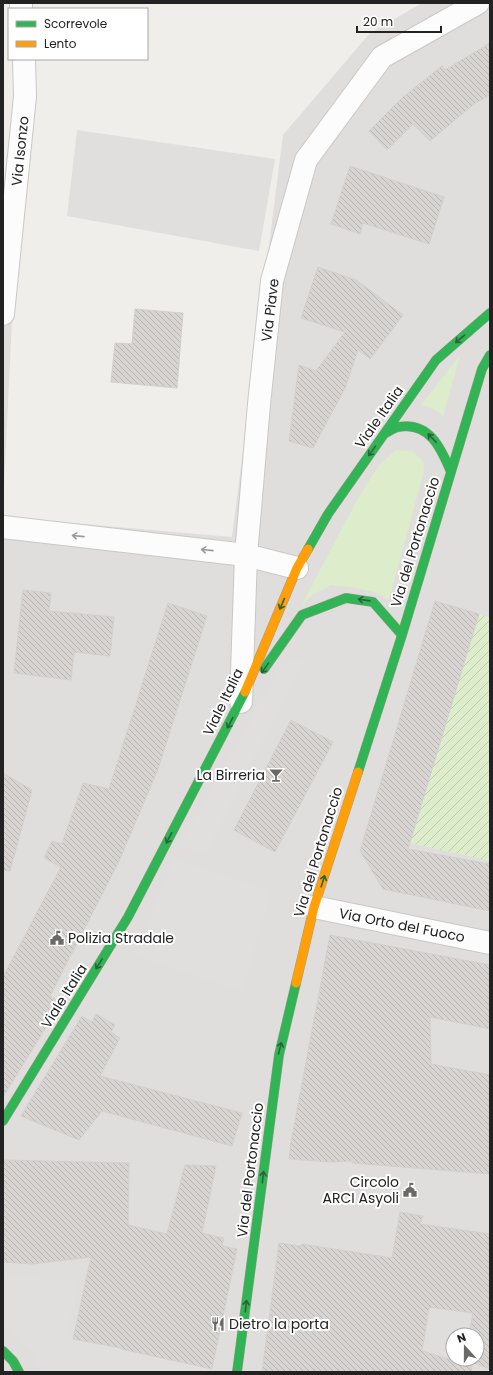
<svg xmlns="http://www.w3.org/2000/svg" width="493" height="1375" viewBox="0 0 493 1375" font-family="Poppins,sans-serif">
<style>
.residential{fill:#dfdedc;fill-rule:evenodd}
.grass{fill:#ddeccb}
.garden{fill:url(#garden-furrows)}
.parking{fill:#e0dfde}
.building{fill:url(#building-back-hatch);stroke:#d3d0cc}
.lines{fill:none;stroke-linecap:round;stroke-linejoin:round}
.street-casing{stroke:#c9c8c7;stroke-width:24}
.fast-casing{stroke:#a79c86;stroke-width:10}
.slow-casing{stroke:#a79c86;stroke-width:10}
.street{stroke:#fdfcfc;stroke-width:22}
.fast{stroke:#30b455;stroke-width:9}
.slow{stroke:#ff9f0a;stroke-width:9}
.oneway{stroke:#286439}
.oneway2{stroke:#9a9a9a}
.labels{text-anchor:middle;dominant-baseline:central;stroke-width:4;stroke-linejoin:round;paint-order:stroke}
.street-label{font-size:14px;fill:#222;stroke:#fff}
.poi-label{font-size:14px;fill:#222;stroke:#fff;text-anchor:end}
</style>
<defs>
<pattern id="garden-furrows" width="10" height="10" patternUnits="userSpaceOnUse"><rect width="10" height="10" fill="#ddeccb"/><path d="M-1 1l2-2M0 10L10 0M9 11l2-2" fill="none" stroke="#bdcaae"/></pattern>
<pattern id="building-back-hatch" width="6" height="6" patternUnits="userSpaceOnUse"><rect width="6" height="6" fill="#d7d4d2"/><path d="M-1 5l2 2M0 0l6 6M5-1l2 2" fill="none" stroke="#b8b6b4"/></pattern>
</defs>
<rect width="100%" height="100%" fill="#f0eeeb"/>
<path class="residential" d="M422,3H490V1372H3V517L232,537L283,135L370,33ZM453,1335H477V1359H453Z
M3,316L12,319L3,508Z"/>
<path class="grass" d="M460,355L443,417C437,409 430,407 421,405Z
M396,450L412,451L423,461L424,471L389,600L374,592L350,587L331,585L312,595L301,606L358,498L379,465Z"/>
<path class="garden" d="M479,614L490,617V861L410,843Z"/>
<path class="parking" d="M77,130L275,159L259,251L67,216Z
M304,660L205,853L180,845L283,664Z
M174,859L271,891L242,991L135,955Z
M3,1276L79,1281L66,1337L212,1369L211,1372H55L41,1370L33,1352L8,1325L3,1324Z"/>
<path class="building" d="M490,43V95L474,104L430,141L413,124L387,150L369,131L403,97L442,66L445,70Z
M350,166L444,197L429,244L363,223L360,234L331,224Z
M318,267L356,280L403,315L370,359L358,350L345,388L313,448L289,441L299,365L316,371L345,332L301,318Z
M135,309L183,313L177,388L111,382L115,343L132,344Z
M23,590L51,593L49,611L114,617L110,656L74,652L71,680L14,673Z
M435,601L479,614L408,849L490,864V911L383,889L360,851Z
M168,603L207,616L158,769L120,859L50,996L61,1003L3,1097V977L61,867L44,858L52,841L62,844L83,783L109,789Z
M291,720L333,742L275,852L234,830Z
M3,773L32,790L10,871L3,870Z
M330,935L490,965V1029L430,1017L431,1064L490,1075V1174L352,1163V1161L331,1162L289,1159L291,1142Z
M96,1014L115,1025L111,1032L120,1038L100,1076L242,1113L232,1146L102,1111L79,1140L21,1116L82,1016L92,1022Z
M3,1160L129,1163L128,1225L167,1234L185,1165L216,1166L202,1233L224,1238L222,1246L237,1249L212,1369L121,1349V1348L73,1339L91,1257L32,1264L3,1262Z
M400,1212L423,1216L420,1224L490,1234V1369L465,1359H477V1335H469L473,1313L429,1307L422,1351L472,1366L471,1372H262L279,1243L301,1246L302,1244L392,1258Z"/>
<g class="lines">
<defs>
<path id="street" d="M21,3V9
M3,314L25,96L24,59
M3,527L246,555L297,568
M241,702L246,555L259,404L272,281L306,160L382,57L478,3
M314,907L490,943"/>
<path id="fast" d="M384,434C388,432 393,428 398,427C429,421 441,448 451,472
M308,549L328,514L436,360L490,313
M264,669L302,615L346,598L373,602L402,635
M358,772L402,635L482,369L490,355
M3,1121L128,917L245,692
M3,1351L13,1361L19,1372
M237,1372L279,1055L296,983"/>
<path id="slow" d="M245,692L297,568L308,549
M296,983L314,907L358,772"/>
</defs>
<use href="#street" class="street-casing"/>
<use href="#fast" class="fast-casing"/>
<use href="#slow" class="slow-casing"/>
<use href="#street" class="street"/>
<use href="#fast" class="fast"/>
<use href="#slow" class="slow"/>
</g>
<defs><path id="oneway-shaft" d="M-6 0H5M1.5-3L5.5 0L1.5 3" fill="none" stroke-width="1.6" stroke-linecap="round" stroke-linejoin="round"/></defs>
<g class="oneway">
<use href="#oneway-shaft" transform="translate(460 339) rotate(140)"/>
<use href="#oneway-shaft" transform="translate(432 438) rotate(-134)"/>
<use href="#oneway-shaft" transform="translate(372 451) rotate(125)"/>
<use href="#oneway-shaft" transform="translate(364 600) rotate(-172)"/>
<use href="#oneway-shaft" transform="translate(282 604) rotate(113)"/>
<use href="#oneway-shaft" transform="translate(265 668) rotate(125)"/>
<use href="#oneway-shaft" transform="translate(230 723) rotate(118)"/>
<use href="#oneway-shaft" transform="translate(169 838) rotate(118)"/>
<use href="#oneway-shaft" transform="translate(323 881) rotate(-72)"/>
<use href="#oneway-shaft" transform="translate(99 964) rotate(122)"/>
<use href="#oneway-shaft" transform="translate(280 1048) rotate(-76)"/>
<use href="#oneway-shaft" transform="translate(263 1177) rotate(-83)"/>
<use href="#oneway-shaft" transform="translate(246 1306) rotate(-83)"/>
</g>
<g class="oneway2">
<use href="#oneway-shaft" transform="translate(78 536) rotate(-174)"/>
<use href="#oneway-shaft" transform="translate(207 550) rotate(-174)"/>
</g>
<defs>
<symbol id="bar-bare" viewBox="-9 -9 18 18"><path d="M-6-5H6L.8 .8V4.5H3.5V6h-7V4.5H-.8V.8Z" fill="#6a6968" stroke="#fff" stroke-width="2.5" paint-order="stroke"/></symbol>
<symbol id="civic-bare" viewBox="-9 -9 18 18"><path d="M-.6-6.5H3V-4.5H.6V-3L4-1V1h2V6H-6V1h2V-1L-.6-3ZM-1.2 2.5V6h2.4V2.5Z" fill="#6a6968" stroke="#fff" stroke-width="2.5" paint-order="stroke"/></symbol>
<symbol id="restaurant-bare" viewBox="-9 -9 18 18"><path d="M-5-6h1v4h1v-4h1v4h1v-4h1v5L-1.5 .5V6h-2V.5L-5-1ZM5-6V6H3V1.5H1.5Q1.5-4 5-6Z" fill="#6a6968" stroke="#fff" stroke-width="2.5" paint-order="stroke"/></symbol>
</defs>
<g fill-rule="evenodd">
<use href="#bar-bare" x="266" y="765" width="20" height="20"/>
<use href="#civic-bare" x="47" y="928" width="20" height="20"/>
<use href="#civic-bare" x="400" y="1180" width="20" height="20"/>
<use href="#restaurant-bare" x="208" y="1314" width="20" height="20"/>
</g>
<g class="labels">
<g class="street-label">
<text transform="translate(20 151) rotate(-84)">Via Isonzo</text>
<text transform="translate(270 310) rotate(-83)">Via Piave</text>
<text transform="translate(379 417) rotate(-55)">Viale Italia</text>
<text transform="translate(415 542) rotate(-73)">Via del Portonaccio</text>
<text transform="translate(223 702) rotate(-64)">Viale Italia</text>
<text transform="translate(318 852) rotate(-73)">Via del Portonaccio</text>
<text transform="translate(402 925) rotate(11)">Via Orto del Fuoco</text>
<text transform="translate(64 996) rotate(-58)">Viale Italia</text>
<text transform="translate(250 1170) rotate(-83)">Via del Portonaccio</text>
</g>
<g class="poi-label">
<text x="265" y="775">La Birreria</text>
<text x="68" y="938" text-anchor="start">Polizia Stradale</text>
<text x="399" y="1182">Circolo<tspan x="399" dy="16">ARCI Asyoli</tspan></text>
<text x="229" y="1324" text-anchor="start">Dietro la porta</text>
</g>
</g>
<rect width="493" height="1375" fill="none" stroke="#222222" stroke-width="8"/>
<rect x="8" y="8" width="140" height="52" fill="#ffffff" stroke="#a7a7a7"/>
<rect x="16" y="21" width="20" height="6" fill="#30b455" stroke="#a7a7a7"/>
<text x="44" y="28" font-size="12" fill="#222222">Scorrevole</text>
<rect x="16" y="41" width="20" height="6" fill="#ff9f0a" stroke="#a7a7a7"/>
<text x="44" y="48" font-size="12" fill="#222222">Lento</text>
<g transform="translate(465 1347) rotate(339)"><circle r="19" fill="#ffffff" stroke="#a7a7a7"/>
<path d="M0-3L7 15L0 10L-7 15Z" fill="#6a6968"/>
<text y="-6" font-size="11" font-weight="bold" text-anchor="middle" fill="#222222">N</text>
</g>
<path d="M357 26v6h84v-6" fill="none" stroke="#222222" stroke-width="2"/>
<text x="363" y="26" font-size="12" fill="#222222" stroke="#ffffff" stroke-width="3" paint-order="stroke">20 m</text>
</svg>
